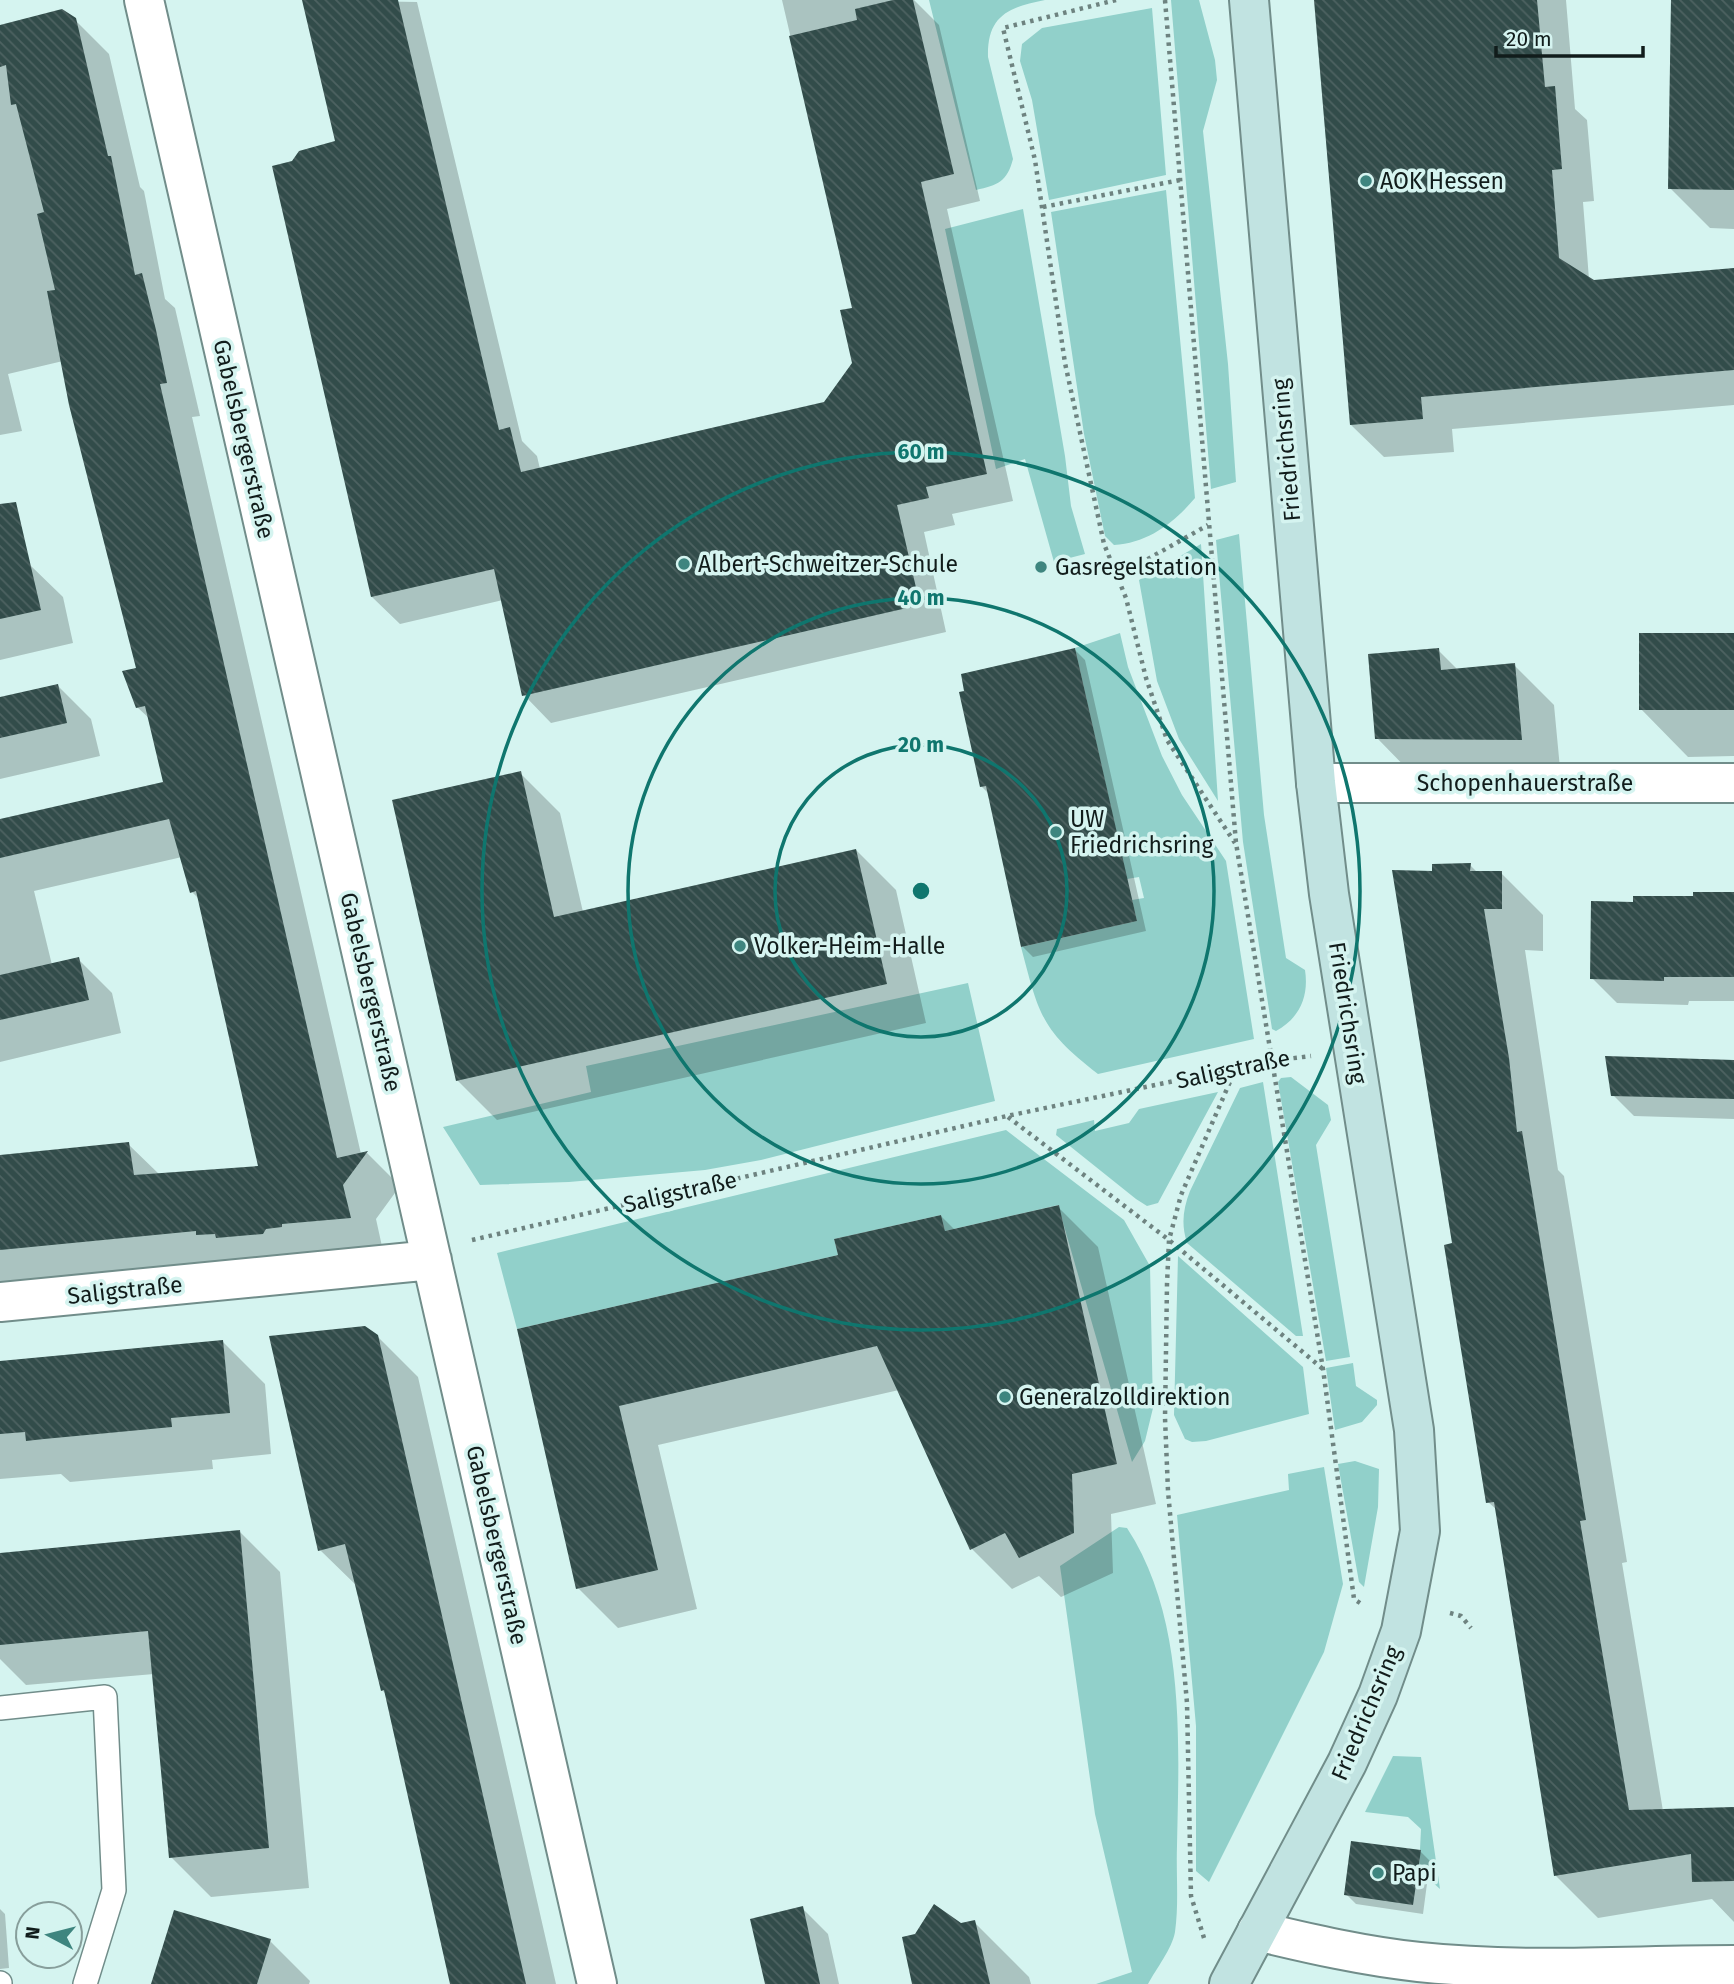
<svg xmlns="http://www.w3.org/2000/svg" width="1734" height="1984" viewBox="0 0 1734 1984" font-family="'Fira Sans',sans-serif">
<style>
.green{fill:#91d0ca}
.shadow{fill:#0003}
.building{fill:url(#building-back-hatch)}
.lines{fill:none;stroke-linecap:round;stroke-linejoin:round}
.lane-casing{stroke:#718d8a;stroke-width:26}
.street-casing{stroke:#718d8a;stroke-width:42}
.secondary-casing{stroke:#718d8a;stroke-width:42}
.path{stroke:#6e8380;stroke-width:4.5;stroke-dasharray:3.5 5;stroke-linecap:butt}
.lane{stroke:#fff;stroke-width:23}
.street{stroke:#fff;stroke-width:38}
.secondary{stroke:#c1e3e1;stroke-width:38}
.ring{fill:none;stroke:#0f766e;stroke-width:3.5}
.poi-dot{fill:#3e857f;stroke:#d5f4f0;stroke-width:2.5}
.labels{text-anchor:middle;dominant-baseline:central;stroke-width:7;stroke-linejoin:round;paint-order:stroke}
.poi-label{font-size:23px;fill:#111c1b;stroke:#d5f4f0;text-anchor:start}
.street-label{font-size:23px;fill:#111c1b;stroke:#d5f4f0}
.centre{fill:#0f766e;stroke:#d5f4f0;stroke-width:3.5}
.ring-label{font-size:21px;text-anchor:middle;font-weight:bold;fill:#0f766e;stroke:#d5f4f0;stroke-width:7;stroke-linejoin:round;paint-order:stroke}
</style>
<defs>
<pattern id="building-back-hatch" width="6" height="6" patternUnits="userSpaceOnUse" patternTransform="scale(1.75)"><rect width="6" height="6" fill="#324c4a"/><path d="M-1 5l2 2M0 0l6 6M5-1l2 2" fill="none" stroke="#4d6261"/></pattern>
</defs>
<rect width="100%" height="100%" fill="#d5f4f0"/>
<path class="green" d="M929,0H1045C1008,7 987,16 988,57L1013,159C1007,182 998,185 976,190Z
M1171,0H1199L1215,60L1217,80L1203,131L1228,364L1236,482L1211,489Z
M1152,8L1166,175L1049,200L1032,100L1020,61L1022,44L1042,28Z
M1166,190L1195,498C1174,523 1148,543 1114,545L1105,536L1084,434L1051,212Z
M1023,209L1065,456L1071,506L1085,554L1054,562L1025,459L996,469L945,229Z
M1239,534L1264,815L1286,958L1305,970C1309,996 1300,1018 1276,1031L1272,1029L1243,842L1216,540Z
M1201,544L1218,801L1179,739L1157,681L1139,580Z
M1120,633L1128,667L1162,756L1182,795L1226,861L1254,1039L1098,1074C1041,1030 1039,1015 1021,947L1137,921L1132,900L1144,898L1139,877L1127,879L1075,648Z
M968,983L995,1101L761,1160L705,1170L569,1182L480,1185L443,1127L591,1092L586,1066Z
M1291,1077L1328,1105L1331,1120L1316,1145L1350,1357L1326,1361L1278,1082L1281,1078Z
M1263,1082L1303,1336H1296L1187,1243C1181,1224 1183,1209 1190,1191L1240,1088Z
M1218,1092L1158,1203L1147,1206L1136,1199L1056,1135L1057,1129L1094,1120L1095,1131L1129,1123L1139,1109Z
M1006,1130L1124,1220L1150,1266L1153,1408L1145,1441L1132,1462L1058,1205L945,1231L941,1215L834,1239L838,1255L517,1329L497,1253Z
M1178,1256L1303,1367L1309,1414L1206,1441L1192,1442L1185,1439L1174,1415Z
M1353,1363L1356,1386L1377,1400V1405L1362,1422L1335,1430L1326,1368Z
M1355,1461L1379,1469L1378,1507L1364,1587L1359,1582L1338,1464Z
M1324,1467L1343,1584L1324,1652L1209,1882L1196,1871V1726L1177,1515L1289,1490L1288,1474Z
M1119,1527L1127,1528C1186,1618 1179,1742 1177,1846C1176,1873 1179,1904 1175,1932C1172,1949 1156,1969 1148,1984H1096L1132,1972L1095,1814L1060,1566Z
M1393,1756L1421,1757L1440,1889L1419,1870L1421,1829L1408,1817L1365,1812Z"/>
<path class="shadow" d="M303,0L417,2L522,441L537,456L540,469L825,404L854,364V309L782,0H914L939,25L980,201L947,209L1013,501L952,514L955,525L924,532L946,632L551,723L524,695L503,600L400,624L372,597L293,162L337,143Z
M1316,0H1566L1575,109L1587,120L1594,201L1583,202L1589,279L1593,282L1734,270V405L1452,429L1454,452L1384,457L1351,425Z
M1673,0H1734V229L1710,228L1670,188Z
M75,20L109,54L140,187L144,191L165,299L175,308L200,416L192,417L361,1154L367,1153L400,1186L376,1219L383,1251L0,1285V1156L128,1144L160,1175L260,1168L200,900L192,892L182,857L34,891L52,965L78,959L112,993L121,1033L0,1062V820L165,784L151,720L137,707L138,669L63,361L8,374L22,431L0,435V27Z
M29,564L63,597L73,643L0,660V571Z
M1734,634V756L1688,757L1641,709Z
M1075,650L1085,660L1146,931L1033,957L1023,947L989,794L981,786Z
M1438,650L1458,670L1514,665L1554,705L1561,779H1417L1377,738Z
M58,686L91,719L100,756L0,779V699Z
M520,773L560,813L583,912L856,850L896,890L926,1023L497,1120L457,1080Z
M1470,865L1477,872L1501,873L1543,915V951L1525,950L1558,1170L1564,1176L1627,1562L1622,1563L1663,1811L1734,1809V1794V1922L1712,1899L1598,1918L1556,1876L1497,1510L1488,1502L1454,1245L1434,873Z
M1734,894V1001H1689L1688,1005L1617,1003L1592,978L1635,904Z
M1734,1062V1119L1634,1116L1613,1095Z
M1058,1207L1098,1247L1156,1504L1111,1514L1113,1573L1061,1597L1039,1576L1012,1589L972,1549L899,1390L658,1445L697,1609L618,1628L578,1588L519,1330L840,1256L941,1216L955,1230Z
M377,1336L418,1377L556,1984H453L387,1695L382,1690L358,1587L320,1550Z
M223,1342L265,1384L271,1454L212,1460L213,1469L70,1482L61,1474L0,1479V1362Z
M240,1532L280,1572L309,1888L211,1897L171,1857L154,1674L26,1685L0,1659V1554Z
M1420,1851L1430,1861L1423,1914L1356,1904L1346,1894Z
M802,1908L828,1934L839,1984H767Z
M0,1909L5,1914L9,1968L0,1969Z
M974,1922L1029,1977L1031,1984H914L960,1925Z
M270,1941L310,1981L309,1984H154Z"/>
<path class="building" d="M302,0H398L499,430L510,427L521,472L824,402L852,363L840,310L852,308L789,36L857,20L855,9L893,0H913L954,174L921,182L987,474L926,487L929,498L897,505L920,605L522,696L494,569L371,597L272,166L292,161L299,151L335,141Z
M1314,0H1537L1545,87L1555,86L1562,169L1552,170L1559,258L1594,280L1734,268V370L1421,397L1423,419L1350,425Z
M1671,0H1734V190L1668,189Z
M62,9L76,18L108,156H111L135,275L142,273L156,330L167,383L160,384L337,1158L368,1151L343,1185L351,1218L282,1224V1227L266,1229L263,1234L216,1238L215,1234L196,1235V1231L0,1250V1155L129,1142L134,1175L258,1166L196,891L190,893L169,819L0,858V819L163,782L145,706L136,708L122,671L136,668L69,405L47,291L55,290L37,214L44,212L16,104L11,105L6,65L0,67V25Z
M16,502L41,610L0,619V504Z
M1639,633H1734V710H1639Z
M1075,648L1137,921L1021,947L986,786L980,787L959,692L964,691L961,674Z
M1439,648L1441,670L1515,663L1522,740L1375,739L1368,654Z
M58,684L67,723L0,738V697Z
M521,771L554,917L856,849L887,984L456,1081L392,800Z
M1471,863L1470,871H1502V909H1484L1509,1058L1517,1132L1522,1131L1586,1520L1580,1521L1629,1810L1734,1807V1881L1692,1882L1691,1854L1554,1876L1494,1502L1486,1503L1444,1245L1452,1243L1392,870L1432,871V864Z
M1693,892H1734V977H1664V981L1590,979L1591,901L1633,902V896H1693Z
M79,957L89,1000L0,1020V975Z
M1605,1056L1734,1060V1099L1611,1096Z
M1059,1205L1117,1464L1072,1474L1074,1533L1019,1558L1005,1533L970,1550L877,1346L619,1406L658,1570L576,1589L517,1329L838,1255L834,1239L941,1215L945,1231Z
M365,1326L378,1335L526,1984H450L384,1690L381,1691L345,1544L318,1551L269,1336Z
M223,1340L230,1413L171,1418L172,1427L44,1439L26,1441L25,1432L0,1434V1361Z
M240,1530L269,1848L169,1858L148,1631L0,1645V1553Z
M1351,1841L1421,1850L1413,1905L1344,1895Z
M934,1904L961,1923L975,1920L990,1984H912L902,1937L915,1934Z
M803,1906L820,1984H765L750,1919Z
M174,1910L271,1939L257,1984H151Z"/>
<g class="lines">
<defs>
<path id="lane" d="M0,1708L105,1697L114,1890L85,1984
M0,1983V1984"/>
<path id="street" d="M144,0L597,1984
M1316,783H1734
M0,1302L432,1260
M1257,1931C1311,1944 1364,1956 1419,1962C1523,1973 1630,1965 1734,1965"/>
<path id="secondary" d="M1229,1984L1347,1763L1378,1695L1401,1631L1420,1531L1414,1430L1329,894L1316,783L1249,0"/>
</defs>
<use href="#lane" class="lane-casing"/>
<use href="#street" class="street-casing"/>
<use href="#secondary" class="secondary-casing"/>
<path class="path" d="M1116,0L1003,28L1035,160L1065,363L1104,544L1126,598L1146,678L1167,740L1235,843
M1165,0L1236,843L1323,1369L1354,1599L1360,1603
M1043,207L1180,180
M1118,576L1208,525
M1008,1117L1169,1240L1323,1369
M472,1240L1007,1116L1270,1061L1311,1056
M1450,1613L1461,1616L1471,1628
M1204,1938L1191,1896L1187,1703L1168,1491L1165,1418L1167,1284L1169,1240L1181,1195L1236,1068"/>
<use href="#lane" class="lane"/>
<use href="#street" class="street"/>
<use href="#secondary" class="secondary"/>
</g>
<g class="ring">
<circle cx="921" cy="891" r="146"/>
<circle cx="921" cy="891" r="293"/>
<circle cx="921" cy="891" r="439"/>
</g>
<g class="poi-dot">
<circle cx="1366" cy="181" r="7"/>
<circle cx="684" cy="564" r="7"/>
<circle cx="1041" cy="567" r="7"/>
<circle cx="1056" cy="832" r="7"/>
<circle cx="740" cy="946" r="7"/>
<circle cx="1005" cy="1397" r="7"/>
<circle cx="1378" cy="1873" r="7"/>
</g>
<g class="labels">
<g class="poi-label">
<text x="1380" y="181">AOK Hessen</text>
<text x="698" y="564">Albert-Schweitzer-Schule</text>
<text x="1055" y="567">Gasregelstation</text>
<text x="1070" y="819">UW<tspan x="1070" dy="26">Friedrichsring</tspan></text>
<text x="754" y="946">Volker-Heim-Halle</text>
<text x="1019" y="1397">Generalzolldirektion</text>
<text x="1392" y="1873">Papi</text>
</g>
<g class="street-label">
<text transform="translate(244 439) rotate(77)">Gabelsbergerstraße</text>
<text transform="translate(1286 450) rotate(-95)">Friedrichsring</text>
<text x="1525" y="783">Schopenhauerstraße</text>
<text transform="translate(371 992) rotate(77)">Gabelsbergerstraße</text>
<text transform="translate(1348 1013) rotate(81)">Friedrichsring</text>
<text transform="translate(1233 1069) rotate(-12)">Saligstraße</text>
<text transform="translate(680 1192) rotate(-13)">Saligstraße</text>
<text transform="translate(125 1290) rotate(-6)">Saligstraße</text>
<text transform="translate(497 1545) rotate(77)">Gabelsbergerstraße</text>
<text transform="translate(1366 1713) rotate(-67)">Friedrichsring</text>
</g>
</g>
<circle cx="921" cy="891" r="10" class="centre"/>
<g class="ring-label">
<text x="921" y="459">60 m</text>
<text x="921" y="605">40 m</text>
<text x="921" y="752">20 m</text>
</g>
<g transform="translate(49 1935) rotate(277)"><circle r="33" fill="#d5f4f0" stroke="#879e9b" stroke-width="2"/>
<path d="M0-5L12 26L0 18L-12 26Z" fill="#3e857f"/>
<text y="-10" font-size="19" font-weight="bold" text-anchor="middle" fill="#111c1b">N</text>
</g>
<path d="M1496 46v10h147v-10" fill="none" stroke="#111c1b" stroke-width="3.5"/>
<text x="1506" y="46" font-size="21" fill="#111c1b" stroke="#d5f4f0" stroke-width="5" paint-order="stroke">20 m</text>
</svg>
